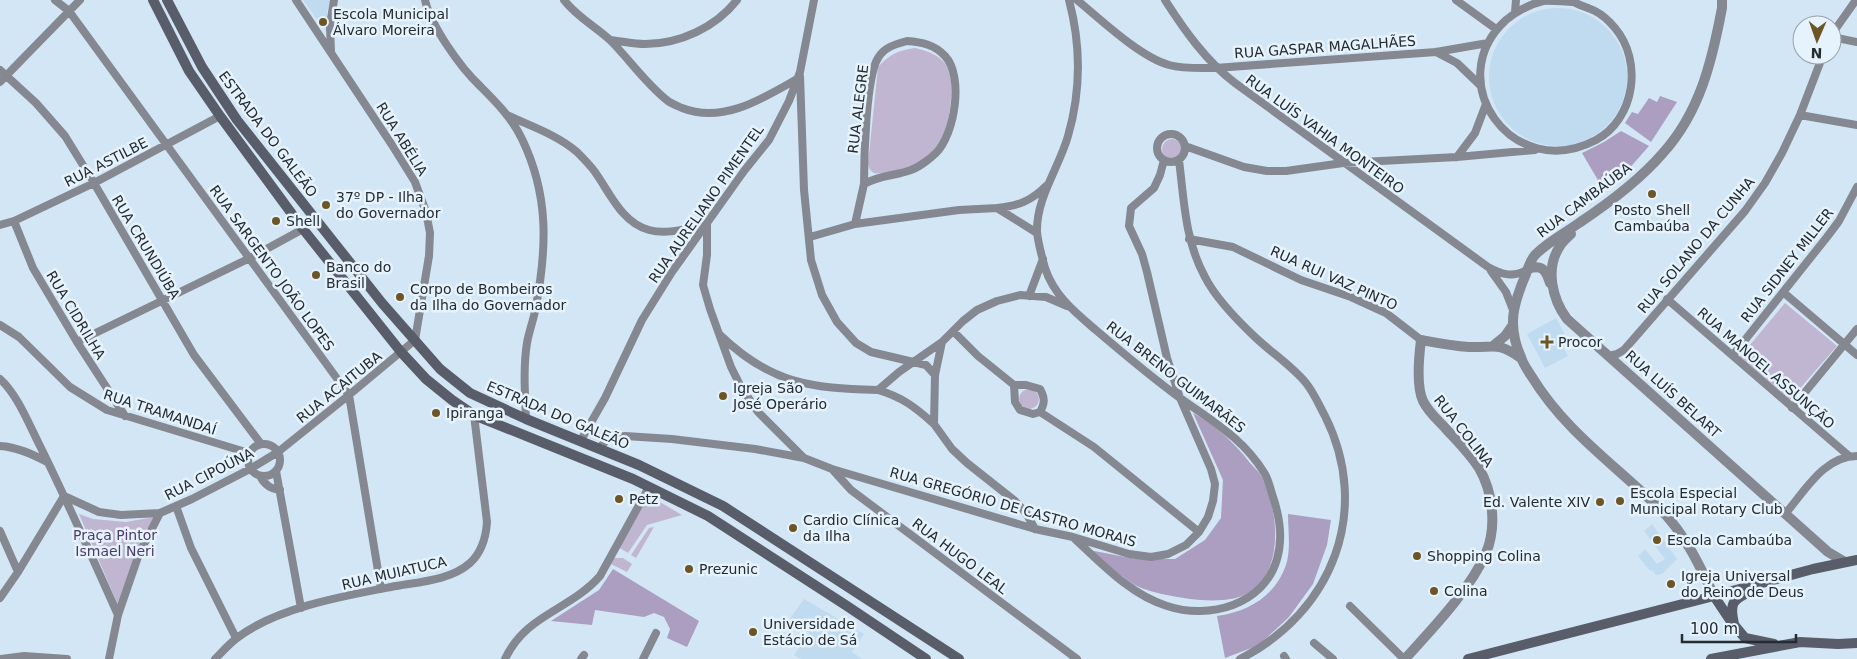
<svg xmlns="http://www.w3.org/2000/svg" width="1857" height="659" viewBox="0 0 1857 659" font-family="'DejaVu Sans',sans-serif">
<style>
.built{fill:#c0dbf0}
.green{fill:#c0b6d1}
.forest{fill:#ab9ec0}
.lines{fill:none;stroke-linecap:round;stroke-linejoin:round}
.minor{stroke:#858891;stroke-width:8}
.tertiary{stroke:#858891;stroke-width:10}
.secondary{stroke:#595d6a;stroke-width:10}
.poi-dot{fill:#6c5625;stroke:#e6f2fc;stroke-width:2}
.labels{text-anchor:middle;dominant-baseline:central;stroke-width:5;stroke-linejoin:round;paint-order:stroke}
.poi-label{font-size:14px;fill:#242b31;stroke:#e6f2fc;text-anchor:start}
.street-label{font-size:14px;fill:#242b31;stroke:#e6f2fc}
.park-label{font-size:14px;fill:#4e3a69;stroke:#e6f2fc}
</style>
<rect width="100%" height="100%" fill="#d2e6f6"/>
<path class="built" d="M303,0H330L327,12V33Z
M1489 77a69 69 0 1 1 138 0a69 69 0 1 1-138 0Z
M1556,318L1568,340L1561,343L1568,356L1545,368L1527,334Z
M1652,524L1677,559L1662,574L1656,575L1652,570L1650,571L1638,556L1645,549L1657,564L1665,559L1644,531Z
M804,599L864,634L852,652L862,659H801L794,655L809,633L789,620Z"/>
<path class="green" d="M915,48C952,56 954,74 950,108C948,123 946,136 936,148C930,155 921,161 912,166C906,169 879,175 874,173C870,171 869,168 868,164L878,67C889,55 898,50 915,48Z
M1162 149a10 10 0 1 1 20 0a10 10 0 1 1-20 0Z
M1785,303L1837,346L1789,401L1739,358Z
M1019 399a10 10 0 1 1 20 0a10 10 0 1 1-20 0Z
M648,495L682,515L647,525L628,553L618,547Z
M79,514L93,519L126,522L154,517L136,551L118,605Z
M654,527L636,558L631,555L649,528Z
M612,558H623L632,564L627,572L609,563Z"/>
<path class="forest" d="M1660,96L1677,102L1651,142L1625,123L1632,112L1638,114L1649,98L1657,102Z
M1621,131L1649,146L1627,171L1602,187L1582,153L1604,142Z
M1193,413C1216,426 1234,442 1250,463C1254,467 1259,472 1262,477C1279,511 1285,574 1246,594C1232,602 1206,601 1190,599C1176,597 1147,592 1135,585C1119,575 1104,562 1089,550L1136,559H1175L1205,540L1221,518L1223,480Z
M1288,514L1331,520L1327,545L1313,584L1289,617L1259,645L1225,658L1217,616C1247,612 1275,597 1286,565C1291,550 1288,530 1288,514Z
M613,569L699,621L687,647L667,638L670,629L664,617L654,613L644,617L595,610L592,625L551,621L599,590Z"/>
<g class="lines">
<path class="minor" d="M55,0L69,11L349,395L381,589
M425,0C431,26 460,67 480,86C496,102 512,118 522,139C549,195 547,247 536,306C534,319 529,331 527,343C523,368 525,394 526,419
M564,0C577,17 595,26 610,40C630,60 646,84 668,101C672,104 678,106 682,108C723,124 762,99 797,79
M1069,0C1081,45 1081,91 1068,136C1059,168 1036,198 1037,232C1038,243 1042,257 1045,268C1054,296 1076,313 1097,331C1124,354 1151,377 1180,398C1212,421 1243,438 1265,474C1269,481 1271,492 1274,500C1280,519 1283,539 1277,559C1264,605 1209,620 1167,606C1131,595 1102,564 1075,539
M1077,0C1100,19 1140,57 1169,65C1184,69 1200,68 1215,68L1436,52L1488,43
M1165,0C1185,31 1206,61 1235,83L1488,267C1502,275 1514,278 1528,269
M1456,0L1496,29
M1570,0C1578,5 1587,7 1595,11C1601,14 1610,22 1615,28C1643,61 1635,119 1596,140C1512,184 1440,80 1506,20C1516,12 1530,4 1543,1C1552,0 1564,2 1573,2
M1515,12L1516,0
M1832,34L1856,0
M1832,37L1857,42
M610,40C621,41 633,44 645,44C680,44 716,27 737,0
M907,41C922,42 935,45 945,56C964,76 955,134 936,153C930,159 919,167 911,170C895,176 880,175 864,184C864,159 866,77 878,58C884,47 896,44 907,41Z
M331,52L330,25L334,0
M1436,52L1457,63L1481,86
M0,70L36,103L65,136L94,183L194,355L261,444
M800,76L804,190L811,260L822,295L837,322L856,343L871,352L926,365L935,375
M0,82L80,0
M1800,115L1857,125
M509,116C533,127 557,135 577,152C583,158 590,165 595,172C610,193 622,223 649,230C668,235 688,228 707,225V255L703,285L710,309L731,367L741,387L758,412L804,458
M1157 148a14 14 0 1 1 28 0a14 14 0 1 1-28 0Z
M1185,146L1244,167L1267,171H1286L1343,163L1457,157L1535,150
M1457,157L1475,133L1486,104
M1179,160C1184,200 1185,241 1205,277C1215,297 1239,322 1256,338C1272,353 1292,366 1306,383C1314,393 1319,405 1325,416C1372,510 1333,612 1240,659
M997,208C1018,206 1031,201 1046,186
M14,221L33,268L77,342L125,416
M855,224L864,184
M0,225L14,221L94,183L220,116
M810,237L855,224L959,210L997,208L1037,233
M1189,239L1233,247L1301,280L1351,297L1386,313L1421,340
M1491,271L1506,292L1513,310
M1783,292L1857,355
M1029,296L1043,259
M1667,299L1849,456
M0,325L19,337L70,387L107,410L249,453
M953,331L978,356L1014,385H1026L1040,389C1045,398 1045,403 1040,412
M720,335C771,384 810,388 878,390L899,372L942,342
M77,342L250,258L303,229
M1733,355L1827,237L1839,221L1857,187
M1609,356L1617,354L1624,350L1745,211L1765,183L1782,153L1800,115L1823,55
M0,379C18,395 30,427 41,448C68,503 93,559 118,615
M1014,385L1015,402L1020,410L1033,414L1040,412L1094,447L1199,532
M878,390C902,397 915,407 934,424
M1792,408L1857,329
M581,440L605,398L642,320L672,272L744,171L769,140L789,101L800,72L814,0
M248 460a16 16 0 1 1 32 0a16 16 0 1 1-32 0Z
M0,446C17,447 32,454 47,462
M599,448L609,438L625,436L672,439L755,449L804,458L832,469L1035,529L1073,537L1129,554L1151,557L1168,554L1186,545L1199,532L1208,517L1213,501L1215,484L1211,469L1180,398L1167,358L1147,272L1142,254L1129,226L1131,208L1154,188L1160,175L1164,160
M832,469L851,490L1077,659
M276,471L301,608
M260,476C264,484 270,489 280,490
M64,496L99,512L121,515L160,513L192,499L250,469L278,452L349,395L415,340L429,256L430,233L426,212L415,182L392,145L296,0
M176,506L191,548L236,638
M1785,514C1805,491 1824,456 1857,456
M1035,529L1026,513L1015,501L967,463L952,449L934,424L935,375L942,342L963,321L977,310L997,301L1020,295L1046,297L1067,306
M0,531L18,572
M0,598L18,572L64,496
M1350,606L1404,659
M1314,643L1333,659
M1284,656L1286,659
M1,659L24,656L67,659
M109,659L118,615L139,554L160,513
M215,659C222,652 229,644 237,638C276,608 343,596 391,587C416,582 450,581 470,563C482,552 486,537 487,522L474,415
M505,659C526,614 569,611 600,576L649,487
M581,659L584,655
M643,659L656,633"/>
<path class="tertiary" d="M1571,234C1567,238 1563,241 1560,246C1545,268 1552,299 1567,319L1828,552L1845,562
M1528,269C1542,264 1546,270 1550,283
M1494,345L1505,336L1512,326
M1714,596C1699,564 1684,532 1658,507C1614,464 1565,431 1532,377C1528,371 1523,364 1521,357C1507,326 1513,304 1526,274C1528,268 1531,258 1536,254C1548,242 1565,233 1579,223C1609,203 1639,181 1663,153C1700,112 1712,61 1722,8V0
M1405,659C1432,629 1470,590 1486,553C1497,527 1493,492 1479,468C1470,454 1458,442 1447,430C1438,420 1429,413 1423,401C1416,386 1419,356 1421,340C1437,343 1452,346 1469,347C1496,348 1496,341 1521,358"/>
<path class="secondary" d="M153,0L189,71L220,116L303,229L401,352L426,379L452,400L474,415L633,479L708,516L847,606L926,659
M167,0L202,67L237,120L382,303L440,369L470,393L526,419L639,465L723,506L959,659
M1714,596L1730,620L1745,638L1774,644
M1734,624C1729,601 1733,600 1753,590
M1468,659L1714,596L1813,569L1857,560
M1711,659L1800,642L1838,644L1857,643"/>
</g>
<g class="poi-dot">
<circle cx="323" cy="22" r="5"/>
<circle cx="1652" cy="194" r="5"/>
<circle cx="326" cy="205" r="5"/>
<circle cx="276" cy="221" r="5"/>
<circle cx="316" cy="275" r="5"/>
<circle cx="400" cy="297" r="5"/>
<path d="M1544.5 334.5h5v5h5v5h-5v5h-5v-5h-5v-5h5z"/>
<circle cx="723" cy="396" r="5"/>
<circle cx="436" cy="413" r="5"/>
<circle cx="619" cy="499" r="5"/>
<circle cx="1620" cy="501" r="5"/>
<circle cx="1600" cy="502" r="5"/>
<circle cx="793" cy="528" r="5"/>
<circle cx="1657" cy="540" r="5"/>
<circle cx="1417" cy="556" r="5"/>
<circle cx="689" cy="569" r="5"/>
<circle cx="1671" cy="584" r="5"/>
<circle cx="1434" cy="591" r="5"/>
<circle cx="753" cy="632" r="5"/>
</g>
<g class="labels">
<g class="poi-label">
<text x="333" y="14">Escola Municipal<tspan x="333" dy="16">Álvaro Moreira</tspan></text>
<text x="336" y="197">37º DP - Ilha<tspan x="336" dy="16">do Governador</tspan></text>
<text x="1652" y="210" text-anchor="middle">Posto Shell<tspan x="1652" dy="16">Cambaúba</tspan></text>
<text x="286" y="221">Shell</text>
<text x="326" y="267">Banco do<tspan x="326" dy="16">Brasil</tspan></text>
<text x="410" y="289">Corpo de Bombeiros<tspan x="410" dy="16">da Ilha do Governador</tspan></text>
<text x="1558" y="342">Procor</text>
<text x="733" y="388">Igreja São<tspan x="733" dy="16">José Operário</tspan></text>
<text x="446" y="413">Ipiranga</text>
<text x="1630" y="493">Escola Especial<tspan x="1630" dy="16">Municipal Rotary Club</tspan></text>
<text x="629" y="499">Petz</text>
<text x="1590" y="502" text-anchor="end">Ed. Valente XIV</text>
<text x="803" y="520">Cardio Clínica<tspan x="803" dy="16">da Ilha</tspan></text>
<text x="1667" y="540">Escola Cambaúba</text>
<text x="1427" y="556">Shopping Colina</text>
<text x="699" y="569">Prezunic</text>
<text x="1681" y="576">Igreja Universal<tspan x="1681" dy="16">do Reino de Deus</tspan></text>
<text x="1444" y="591">Colina</text>
<text x="763" y="624">Universidade<tspan x="763" dy="16">Estácio de Sá</tspan></text>
</g>
<g class="street-label">
<text transform="translate(1325 47) rotate(-4)">RUA GASPAR MAGALHÃES</text>
<text transform="translate(858 109) rotate(-83)">RUA ALEGRE</text>
<text transform="translate(268 134) rotate(53)">ESTRADA DO GALEÃO</text>
<text transform="translate(1325 134) rotate(36)">RUA LUÍS VAHIA MONTEIRO</text>
<text transform="translate(402 139) rotate(58)">RUA ABÉLIA</text>
<text transform="translate(106 162) rotate(-27)">RUA ASTILBE</text>
<text transform="translate(1584 200) rotate(-37)">RUA CAMBAÚBA</text>
<text transform="translate(706 204) rotate(-55)">RUA AURELIANO PIMENTEL</text>
<text transform="translate(1696 245) rotate(-50)">RUA SOLANO DA CUNHA</text>
<text transform="translate(146 247) rotate(59)">RUA CRUNDIÚBA</text>
<text transform="translate(1787 265) rotate(-52)">RUA SIDNEY MILLER</text>
<text transform="translate(272 268) rotate(54)">RUA SARGENTO JOÃO LOPES</text>
<text transform="translate(1334 278) rotate(24)">RUA RUI VAZ PINTO</text>
<text transform="translate(76 315) rotate(59)">RUA CIDRILHA</text>
<text transform="translate(1766 368) rotate(41)">RUA MANOEL ASSUNÇÃO</text>
<text transform="translate(1176 377) rotate(38)">RUA BRENO GUIMARÃES</text>
<text transform="translate(339 387) rotate(-39)">RUA ACAITUBA</text>
<text transform="translate(1673 394) rotate(42)">RUA LUÍS BELART</text>
<text transform="translate(160 412) rotate(18)">RUA TRAMANDAÍ</text>
<text transform="translate(558 415) rotate(23)">ESTRADA DO GALEÃO</text>
<text transform="translate(1464 431) rotate(52)">RUA COLINA</text>
<text transform="translate(209 474) rotate(-27)">RUA CIPOÚNA</text>
<text transform="translate(1013 507) rotate(16)">RUA GREGÓRIO DE CASTRO MORAIS</text>
<text transform="translate(960 556) rotate(37)">RUA HUGO LEAL</text>
<text transform="translate(394 573) rotate(-13)">RUA MUIATUCA</text>
</g>
<g class="park-label">
<text x="115" y="535">Praça Pintor<tspan x="115" dy="16">Ismael Neri</tspan></text>
</g>
</g>
<g transform="translate(1817 40) rotate(182)"><circle r="24" fill="#e6f2fc" stroke="#98a2ab"/>
<path d="M0-4L9 19L0 12L-9 19Z" fill="#6c5625"/>
<text y="-8" font-size="14" font-weight="bold" text-anchor="middle" fill="#242b31">N</text>
</g>
<path d="M1682 634v8h114v-8" fill="none" stroke="#242b31" stroke-width="2.5"/>
<text x="1690" y="634" font-size="15" fill="#242b31" stroke="#e6f2fc" stroke-width="4" paint-order="stroke">100 m</text>
</svg>
